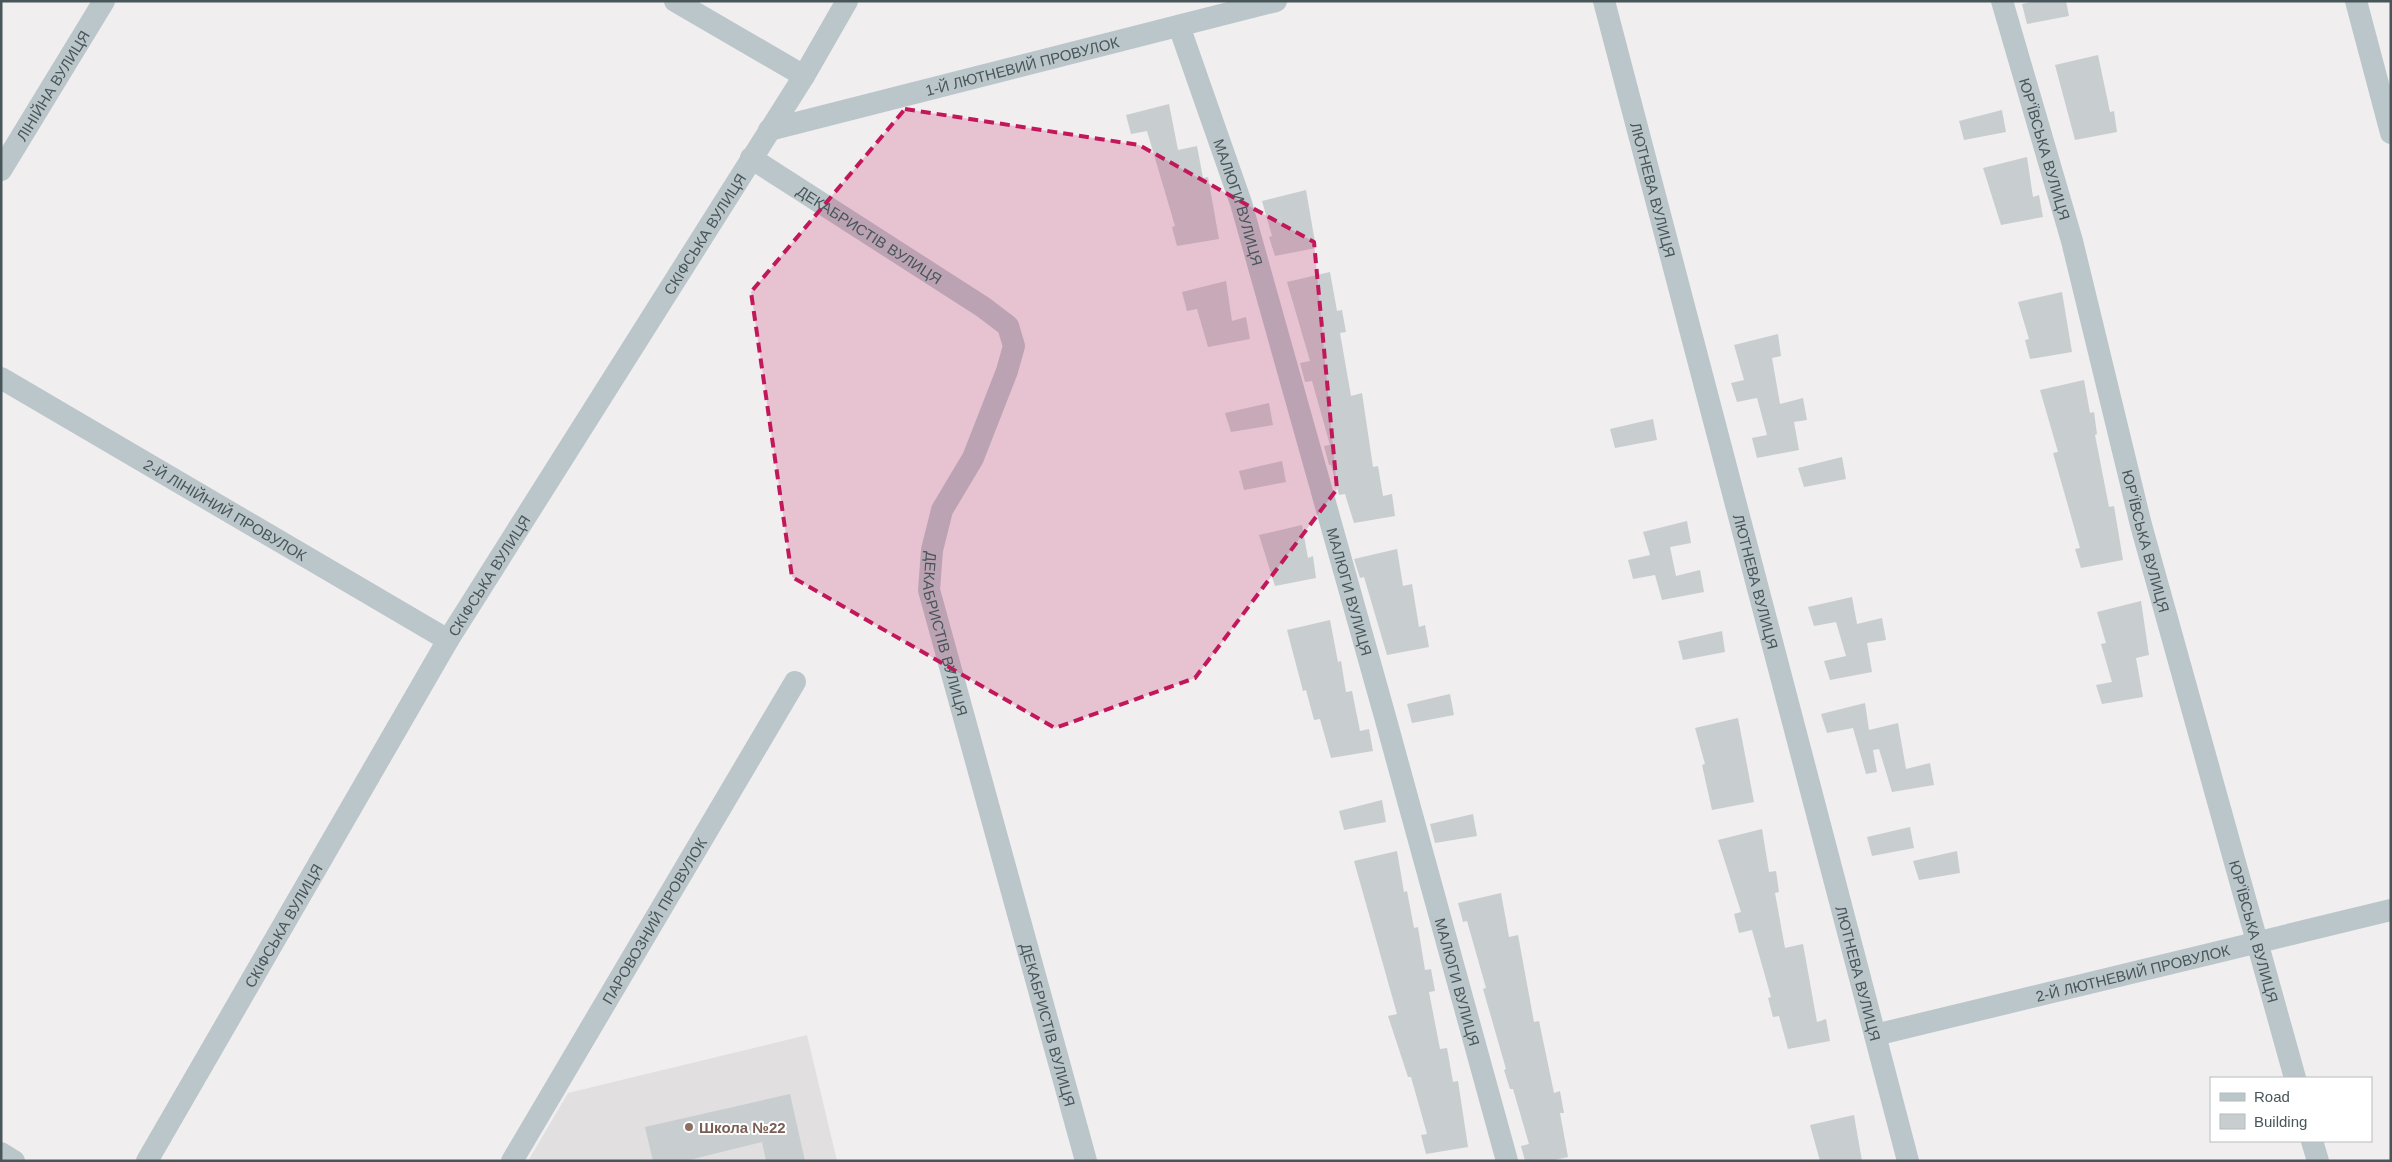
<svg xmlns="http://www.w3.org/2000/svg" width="2392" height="1162" viewBox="0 0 2392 1162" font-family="Arial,sans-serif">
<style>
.education{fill:#e1dfe0}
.building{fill:#c8cdd0}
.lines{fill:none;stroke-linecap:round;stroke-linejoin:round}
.street{stroke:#bbc6ca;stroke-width:22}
.marked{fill:#c2185b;fill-opacity:0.2;stroke:#c2185b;stroke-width:4;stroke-dasharray:10 6;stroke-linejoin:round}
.education-dot{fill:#8d6e63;stroke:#fff;stroke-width:2}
.labels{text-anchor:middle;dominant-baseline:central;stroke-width:4;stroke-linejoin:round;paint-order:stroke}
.street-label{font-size:15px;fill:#48565a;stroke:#fff}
.education-label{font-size:15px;font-weight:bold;fill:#785e54;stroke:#fff;text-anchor:start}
</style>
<rect width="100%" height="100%" fill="#f0eeef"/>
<path class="education" d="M807,1035L837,1161H528L568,1093Z"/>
<path class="building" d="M2035,1H2066L2069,16L2027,24L2022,4Z
M2098,55L2110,112L2114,111L2117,132L2075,140L2055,65Z
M1169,104L1178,150L1197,146L1203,178L1208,177L1219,239L1177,246L1172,227L1175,226L1147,131L1131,134L1126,115Z
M2002,110L2006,132L1964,140L1959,121Z
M2027,157L2033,197L2039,195L2043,217L2001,225L1983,168Z
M1306,190L1316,248L1275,256L1269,237L1272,236L1262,201Z
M1330,272L1337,311L1342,310L1346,332L1340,333L1351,396L1362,393L1373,467L1378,466L1383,496L1392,494L1395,516L1354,523L1345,494L1339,495L1331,465H1329L1324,446L1330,445L1312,381L1305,382L1300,363L1310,361L1287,282Z
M1226,281L1232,321L1246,317L1250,339L1208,347L1197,309L1187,311L1182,292Z
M2062,292L2072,352L2030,359L2025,340L2029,339L2018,302Z
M1778,334L1781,356L1772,358L1780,404L1803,398L1807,420L1794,422L1799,450L1757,458L1752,438L1767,435L1757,398L1737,402L1731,383L1744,380L1734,345Z
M2084,380L2090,413L2094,412L2097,434L2095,435L2109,507L2114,506L2123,560L2081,568L2075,549L2080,548L2053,453L2058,452L2040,390Z
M1269,403L1273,425L1231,432L1225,413Z
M1653,419L1657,440L1615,448L1610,429Z
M1842,457L1846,479L1804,487L1798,468Z
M1282,461L1286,482L1244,490L1239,471Z
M1687,521L1691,543L1670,547L1676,576L1700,570L1704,592L1662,600L1655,575L1633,579L1628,560L1650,555L1643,532Z
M1302,525L1308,558L1313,556L1316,578L1275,586L1259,535Z
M1397,549L1403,586L1412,584L1419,627L1425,625L1429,647L1387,655L1364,577L1360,578L1354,559Z
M1852,597L1857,624L1882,618L1886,640L1867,643L1872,672L1830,680L1824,661L1846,656L1836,622L1814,626L1808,607Z
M2141,601L2149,655L2136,658L2143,697L2102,704L2096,685L2112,682L2101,644L2106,643L2097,612Z
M1330,620L1338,662L1341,661L1346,692L1352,691L1360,731L1369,729L1373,751L1331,758L1320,719L1314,720L1306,690L1303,691L1287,630Z
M1722,631L1725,652L1683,660L1678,641Z
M1450,694L1454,715L1412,723L1407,704Z
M1865,703L1869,730L1898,723L1906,769L1930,763L1934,785L1892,792L1879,749L1873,750L1877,772L1866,774L1853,728L1827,733L1821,714Z
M1738,718L1754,802L1712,810L1702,765L1705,764L1695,728Z
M1382,800L1386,822L1344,830L1339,811Z
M1473,814L1477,836L1435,843L1430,824Z
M1910,827L1914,848L1872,856L1867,837Z
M1762,829L1769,872L1776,871L1779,892L1775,893L1785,948L1803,944L1817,1022L1826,1019L1830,1041L1788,1049L1779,1016L1773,1017L1768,998L1771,997L1752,930L1739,933L1734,914L1741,912L1718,840Z
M1397,851L1404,892L1407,891L1414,928L1418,927L1425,970L1431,969L1435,991L1429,992L1440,1049L1447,1048L1453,1082L1458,1081L1468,1147L1426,1154L1421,1135L1427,1134L1411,1077H1408L1388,1016L1397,1014L1354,861Z
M1957,851L1960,873L1919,880L1913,861Z
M1501,893L1509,937L1518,935L1534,1022L1539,1021L1554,1093L1560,1091L1564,1113H1560L1568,1157L1550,1161H1525L1521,1146L1529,1144L1513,1089H1510L1504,1070L1506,1069L1483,989L1486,988L1467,921L1463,922L1458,903Z
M790,1094L805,1161H766L762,1142L685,1161H653L645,1127Z
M1854,1115L1862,1161H1820L1810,1125Z"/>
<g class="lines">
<g class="street">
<path d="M675,1L804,76"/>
<path id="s1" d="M1604,1L1908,1161"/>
<path id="s2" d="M2002,1L2072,241L2141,525L2295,1078"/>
<path d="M2356,1L2391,133"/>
<path id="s3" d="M1179,26L1241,203L1384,713L1507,1161"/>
<path id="s4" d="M769,130L1276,1"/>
<path id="s5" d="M751,158L983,307L1008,326L1014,346L1007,371L973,458L942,510L932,550L929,590L1086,1161"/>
<path id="s6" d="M1,170L104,1"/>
<path id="s7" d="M1,378L448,640"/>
<path id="s8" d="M1875,1035L2391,910"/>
<path d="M2312,1141L2318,1161"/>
<path d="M1,1153L14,1161"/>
<path id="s9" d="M147,1161L448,640L804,76L847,1"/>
<path id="s10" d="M512,1161L795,682"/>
</g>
</g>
<path class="marked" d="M905,109L1139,145L1314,242L1337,489L1195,678L1055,728L792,577L751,292Z"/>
<circle class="education-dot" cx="689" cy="1127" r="5"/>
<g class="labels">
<g class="street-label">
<text stroke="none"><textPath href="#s4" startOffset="261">1-Й ЛЮТНЕВИЙ ПРОВУЛОК</textPath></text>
<text stroke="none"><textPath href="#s6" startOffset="99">ЛІНІЙНА ВУЛИЦЯ</textPath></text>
<text stroke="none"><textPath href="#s2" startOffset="154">ЮР’ЇВСЬКА ВУЛИЦЯ</textPath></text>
<text stroke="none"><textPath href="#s1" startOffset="195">ЛЮТНЕВА ВУЛИЦЯ</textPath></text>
<text stroke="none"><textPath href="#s3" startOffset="186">МАЛЮГИ ВУЛИЦЯ</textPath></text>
<text stroke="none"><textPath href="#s9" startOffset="1082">СКІФСЬКА ВУЛИЦЯ</textPath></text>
<text stroke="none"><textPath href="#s5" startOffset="141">ДЕКАБРИСТІВ ВУЛИЦЯ</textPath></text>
<text stroke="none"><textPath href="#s7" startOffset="260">2-Й ЛІНІЙНИЙ ПРОВУЛОК</textPath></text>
<text stroke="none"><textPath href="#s2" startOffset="559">ЮР’ЇВСЬКА ВУЛИЦЯ</textPath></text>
<text stroke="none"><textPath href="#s9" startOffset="678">СКІФСЬКА ВУЛИЦЯ</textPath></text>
<text stroke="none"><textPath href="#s1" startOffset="600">ЛЮТНЕВА ВУЛИЦЯ</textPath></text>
<text stroke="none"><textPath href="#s3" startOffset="591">МАЛЮГИ ВУЛИЦЯ</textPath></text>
<text stroke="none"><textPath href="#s5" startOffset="635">ДЕКАБРИСТІВ ВУЛИЦЯ</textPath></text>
<text stroke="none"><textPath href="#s10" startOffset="279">ПАРОВОЗНИЙ ПРОВУЛОК</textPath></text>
<text stroke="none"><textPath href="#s9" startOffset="272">СКІФСЬКА ВУЛИЦЯ</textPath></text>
<text stroke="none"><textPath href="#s2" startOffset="964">ЮР’ЇВСЬКА ВУЛИЦЯ</textPath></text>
<text stroke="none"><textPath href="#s8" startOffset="265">2-Й ЛЮТНЕВИЙ ПРОВУЛОК</textPath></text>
<text stroke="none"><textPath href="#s1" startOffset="1005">ЛЮТНЕВА ВУЛИЦЯ</textPath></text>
<text stroke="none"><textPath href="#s3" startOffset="996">МАЛЮГИ ВУЛИЦЯ</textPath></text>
<text stroke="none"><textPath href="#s5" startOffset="1040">ДЕКАБРИСТІВ ВУЛИЦЯ</textPath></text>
</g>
<g class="education-label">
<text x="699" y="1127">Школа №22</text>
</g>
</g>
<rect width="2392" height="1162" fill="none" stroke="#48565a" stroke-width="5"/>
<rect x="2210" y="1077" width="162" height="65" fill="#ffffff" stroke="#b6bbbd"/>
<rect x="2220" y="1093" width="25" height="8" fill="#bbc6ca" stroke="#b6bbbd"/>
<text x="2254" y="1102" font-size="15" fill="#48565a">Road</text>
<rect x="2220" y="1114" width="25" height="15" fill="#c8cdd0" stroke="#b6bbbd"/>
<text x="2254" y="1127" font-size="15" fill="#48565a">Building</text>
</svg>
